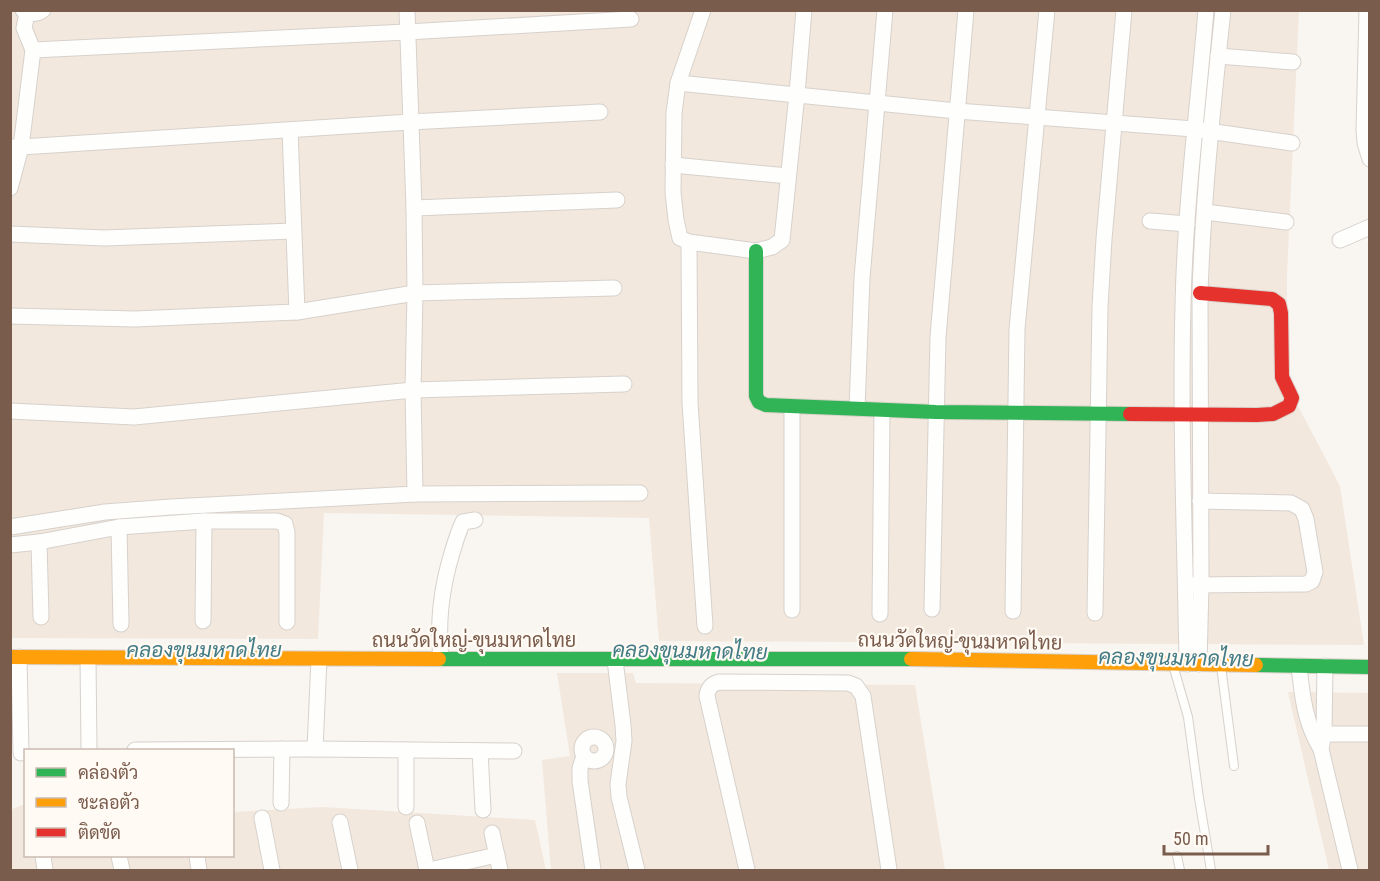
<svg xmlns="http://www.w3.org/2000/svg" width="1380" height="881" viewBox="0 0 1380 881" font-family="'Roboto Condensed',Sarabun,sans-serif">
<style>
.residential{fill:#f2e8de}
.lines{fill:none;stroke-linecap:round;stroke-linejoin:round}
.lane-casing{stroke:#d7d1cb;stroke-width:10}
.street-casing{stroke:#d7d1cb;stroke-width:17}
.fast-casing{stroke:#d9d2cb;stroke-width:16}
.slow-casing{stroke:#d9d2cb;stroke-width:16}
.jam-casing{stroke:#d9d2cb;stroke-width:16}
.lane{stroke:#fefefd;stroke-width:8}
.street{stroke:#fefefd;stroke-width:15}
.fast{stroke:#30b455;stroke-width:14}
.slow{stroke:#ff9f0a;stroke-width:14}
.jam{stroke:#e5322d;stroke-width:14}
.labels{text-anchor:middle;stroke-width:4.5;stroke-linejoin:round;paint-order:stroke}
.street-label{font-size:20px;fill:#7a5c4d;stroke:#fffaf3}
.water-label{font-size:21px;font-style:italic;fill:#437c86;stroke:#fffaf3}
</style>
<rect width="100%" height="100%" fill="#f9f5f0"/>
<g class="residential">
<path d="M 11,11 L 1299,11 L 1287,275 L 1286,383 L 1340,486 L 1364,645 L 659,641 L 649,518 L 324,513 L 318,639 L 11,638 Z"/>
<path d="M 557,673 L 633,673 L 636,683 L 915,685 L 945,870 L 551,870 L 542,760 L 570,756 Z"/>
<path d="M 1288,692 L 1369,693 L 1369,870 L 1329,870 Z"/>
<path d="M 25,804 L 26,856 L 232,856 L 233,812 L 323,807 L 535,820 L 546,870 L 11,870 L 10,810 Z"/>
</g>
<g class="lines">
<defs>
<g id="lane">
<path d="M 1173,665 L 1188,717 L 1199,798 L 1211,870"/>
<path d="M 1221,666 L 1234,766"/>
<path d="M 1177,856 L 1180,870"/>
</g>
<g id="street">
<path d="M 23,10 C 29,14 37,15 43,10"/>
<path d="M 407,10 L 414,208 L 415,293 L 413,390 L 415,494"/>
<path d="M 703,10 L 678,83 L 674,113 L 673,192 L 676,220 L 680,238 L 689,242 L 756,251 L 772,247 L 782,240 L 797,94 L 804,10"/>
<path d="M 1367,10 L 1364,130 L 1365,143 L 1370,159"/>
<path d="M 33,50 L 407,32 L 631,19"/>
<path d="M 1218,56 L 1293,62"/>
<path d="M 678,83 L 957,111 L 1194,129 L 1292,143"/>
<path d="M 290,130 L 297,312"/>
<path d="M 10,147 L 21,147 L 410,122 L 600,112"/>
<path d="M 673,165 L 788,176"/>
<path d="M 10,188 L 21,147 L 33,50 L 24,28 L 27,13"/>
<path d="M 414,208 L 617,200"/>
<path d="M 1205,212 L 1286,222"/>
<path d="M 1150,221 L 1187,224"/>
<path d="M 10,234 L 104,238 L 293,231"/>
<path d="M 1340,240 L 1370,227"/>
<path d="M 689,242 L 690,403 L 705,626"/>
<path d="M 10,316 L 135,319 L 297,312 L 415,293 L 614,288"/>
<path d="M 792,407 L 792,610"/>
<path d="M 857,408 L 862,278 L 885,10"/>
<path d="M 10,411 L 134,417 L 413,390 L 624,384"/>
<path d="M 10,527 L 105,512 L 171,507 L 415,494 L 640,493"/>
<path d="M 119,527 L 121,624"/>
<path d="M 39,542 L 41,617"/>
<path d="M 10,545 L 39,542 L 119,527 L 204,521 L 277,521 L 285,524 L 287,533 L 287,622"/>
<path d="M 1193,585 L 1306,584 L 1312,581 L 1315,572 L 1306,519 L 1302,509 L 1291,503 L 1200,501"/>
<path d="M 932,609 L 938,337 L 966,10"/>
<path d="M 1013,611 L 1017,329 L 1047,10"/>
<path d="M 1095,613 L 1100,307 L 1104,239 L 1124,10"/>
<path d="M 880,614 L 882,410"/>
<path d="M 203,621 L 204,521"/>
<path d="M 19,657 L 21,753"/>
<path d="M 88,658 L 89,750"/>
<path d="M 441,659 C 437,622 441,589 452,553 C 455,543 458,532 463,522 L 475,520"/>
<path d="M 615,660 L 623,725 L 624,741 L 618,784 L 619,797 L 637,870"/>
<path d="M 1187,664 C 1185,544 1180,424 1183,305 C 1185,206 1198,108 1206,10"/>
<path d="M 1199,664 L 1201,585 L 1200,293 C 1203,199 1213,105 1223,10"/>
<path d="M 1299,666 C 1302,696 1305,723 1321,749 L 1350,870"/>
<path d="M 1315,734 L 1370,734"/>
<circle cx="594" cy="749" r="12"/>
<path d="M 315,749 L 319,659"/>
<path d="M 1321,749 L 1324,733 L 1325,666"/>
<path d="M 135,750 L 315,749 L 514,751"/>
<path d="M 480,751 L 483,810"/>
<path d="M 584,756 L 580,768 L 580,781 L 593,870"/>
<path d="M 281,803 L 282,749"/>
<path d="M 406,807 L 406,750"/>
<path d="M 262,818 L 272,870"/>
<path d="M 340,822 L 350,870"/>
<path d="M 417,823 L 427,870"/>
<path d="M 492,833 L 500,870"/>
<path d="M 43,856 L 45,870"/>
<path d="M 119,856 L 122,870"/>
<path d="M 197,856 L 199,870"/>
<path d="M 429,870 L 497,855"/>
<path d="M 747,870 L 707,696 C 708,688 711,684 719,682 L 848,683 L 856,686 L 863,696 L 889,870"/>
</g>
<g id="fast">
<path d="M 756,251 L 756,396 L 759,402 L 766,405 L 936,412 L 1130,414"/>
<path d="M 439,659 L 911,659"/>
<path d="M 1256,665 L 1370,667"/>
</g>
<g id="slow">
<path d="M 10,657 L 439,659"/>
<path d="M 911,659 L 1256,665"/>
</g>
<path id="jam" d="M 1130,414 L 1257,415 L 1273,414 L 1289,406 L 1292,398 L 1282,377 L 1281,313 L 1279,304 L 1272,299 L 1200,293"/>
</defs>
<use href="#lane" class="lane-casing"/>
<use href="#street" class="street-casing"/>
<use href="#fast" class="fast-casing"/>
<use href="#slow" class="slow-casing"/>
<use href="#jam" class="jam-casing"/>
<use href="#lane" class="lane"/>
<use href="#street" class="street"/>
<use href="#fast" class="fast"/>
<use href="#slow" class="slow"/>
<use href="#jam" class="jam"/>
</g>
<g class="labels">
<g class="street-label">
<text x="474" y="647">ถนนวัดใหญ่-ขุนมหาดไทย</text>
<text transform="translate(960 641) rotate(1)" y="7">ถนนวัดใหญ่-ขุนมหาดไทย</text>
</g>
<g class="water-label">
<text x="204" y="657">คลองขุนมหาดไทย</text>
<text transform="translate(690 651) rotate(1)" y="7">คลองขุนมหาดไทย</text>
<text transform="translate(1176 658) rotate(1)" y="7">คลองขุนมหาดไทย</text>
</g>
</g>
<rect width="1380" height="881" fill="none" stroke="#7a5c4d" stroke-width="24"/>
<rect x="24" y="749" width="210" height="108" fill="#fffaf3" stroke="#cabbb1" stroke-width="1.5"/>
<rect x="36" y="768" width="30" height="9" fill="#30b455" stroke="#cabbb1" stroke-width="1.5"/>
<text x="78" y="779" font-size="18" fill="#7a5c4d">คล่องตัว</text>
<rect x="36" y="798" width="30" height="9" fill="#ff9f0a" stroke="#cabbb1" stroke-width="1.5"/>
<text x="78" y="809" font-size="18" fill="#7a5c4d">ชะลอตัว</text>
<rect x="36" y="828" width="30" height="9" fill="#e5322d" stroke="#cabbb1" stroke-width="1.5"/>
<text x="78" y="839" font-size="18" fill="#7a5c4d">ติดขัด</text>
<path d="M1164 845v9h104v-9" fill="none" stroke="#7a5c4d" stroke-width="3"/>
<text x="1173" y="845" font-size="18" fill="#7a5c4d" stroke="#fffaf3" stroke-width="4.5" paint-order="stroke">50 m</text>
</svg>
